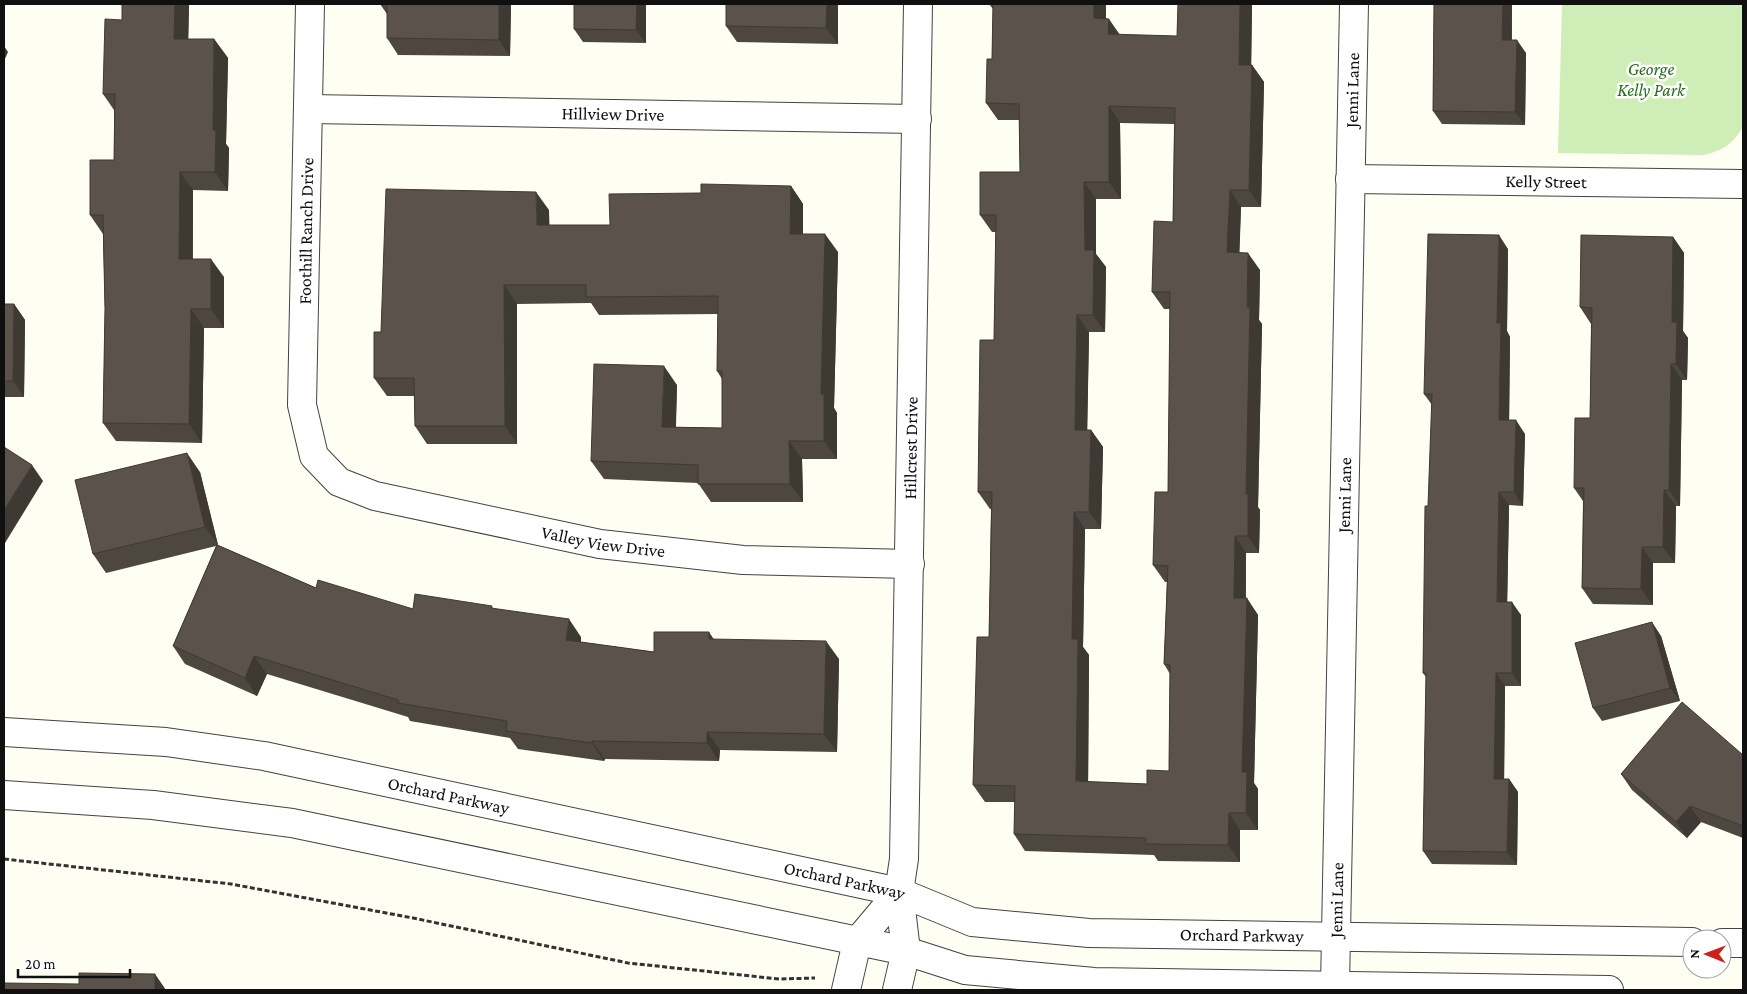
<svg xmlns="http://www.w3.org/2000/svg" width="1747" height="994" viewBox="0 0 1747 994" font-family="'Crimson Pro',serif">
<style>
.green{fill:#cfeeb7}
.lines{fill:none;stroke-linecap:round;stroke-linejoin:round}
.minor-casing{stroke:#434343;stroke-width:30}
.path{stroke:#323232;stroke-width:3;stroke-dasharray:5 2.5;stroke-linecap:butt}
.minor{stroke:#fff;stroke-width:28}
.wall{fill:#4d4740;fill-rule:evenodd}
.shaded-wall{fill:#3f3934}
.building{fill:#5a524b;stroke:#3f3934;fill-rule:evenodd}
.labels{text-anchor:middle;stroke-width:5;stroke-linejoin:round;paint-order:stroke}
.park-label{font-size:18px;font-style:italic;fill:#236f18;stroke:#fff}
.street-label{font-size:18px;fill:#101010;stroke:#fff}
</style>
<rect width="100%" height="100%" fill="#fffef2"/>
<path class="green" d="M 1562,4 L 1743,4 L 1743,126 C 1734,144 1720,152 1702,155 L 1558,153 Z"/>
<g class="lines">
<defs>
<g id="minor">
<path id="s1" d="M 310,4 L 302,405 L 314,456 L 339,482 L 375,496 L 600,544 L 743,560 L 910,564"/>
<path id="s2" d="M 309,109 L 917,119"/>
<path id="s3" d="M 1350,179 L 1743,184"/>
<path id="s4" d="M 4,732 L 166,742 L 264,756 L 899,892 L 972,922 L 1089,933 L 1692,942"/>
<path d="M 4,795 L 153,805 L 292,823 L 906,951 L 965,970 L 1094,982 L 1609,990"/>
<path d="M 1722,943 L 1743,943"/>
<path id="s5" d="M 1335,986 L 1354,4"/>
<path d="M 846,990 L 857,942 L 899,892"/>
<path id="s6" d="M 897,990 L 906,951 L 899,892 L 904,859 L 918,4"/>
</g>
</defs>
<use href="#minor" class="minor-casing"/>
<path class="path" d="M 4,859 L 231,884 L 413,918 L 628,963 L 779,979 L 815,978"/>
<use href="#minor" class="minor"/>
</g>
<g class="wall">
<path d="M 122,4 L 189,4 L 188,39 L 214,39 L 228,58 L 226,144 L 229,148 L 228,191 L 193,190 L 193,259 L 224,277 L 224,328 L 204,328 L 202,443 L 116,441 L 103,423 L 105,309 L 103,234 L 90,215 L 114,160 L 114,110 L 103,94 L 122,20 Z"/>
<path d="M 380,4 L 511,4 L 510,56 L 398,55 L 387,38 L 387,14 Z"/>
<path d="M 574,4 L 646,4 L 646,43 L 583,42 L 574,29 Z"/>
<path d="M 726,4 L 838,4 L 838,44 L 737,42 L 726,26 Z"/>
<path d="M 989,4 L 1106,4 L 1106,18 L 1120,35 L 1177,36 L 1178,4 L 1252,4 L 1251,65 L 1252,65 L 1264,82 L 1261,207 L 1241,207 L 1239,252 L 1260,270 L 1259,320 L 1262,324 L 1258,507 L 1260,510 L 1259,553 L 1246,553 L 1246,598 L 1258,615 L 1254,783 L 1258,789 L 1258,830 L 1240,830 L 1240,862 L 1158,861 L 1154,855 L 1025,851 L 1014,834 L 1015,802 L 985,802 L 973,785 L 989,637 L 991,509 L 990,509 L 978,492 L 994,340 L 996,232 L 992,232 L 980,215 L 1020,172 L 1019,120 L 998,120 L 986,103 L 992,59 L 993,9 ZM 1120,123 L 1174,124 L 1173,222 L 1152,292 L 1164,309 L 1170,309 L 1168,492 L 1153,565 L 1165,582 L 1167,582 L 1164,664 L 1170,674 L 1169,771 L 1147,784 L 1088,782 L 1089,655 L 1083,647 L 1085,529 L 1101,529 L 1103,447 L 1091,430 L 1087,430 L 1089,332 L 1105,332 L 1106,267 L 1096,254 L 1096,199 L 1121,199 Z"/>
<path d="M 1434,4 L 1512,4 L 1512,40 L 1526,53 L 1525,125 L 1442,124 L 1433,111 Z"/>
<path d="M 791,186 L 803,204 L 803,234 L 838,252 L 834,408 L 837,413 L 837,459 L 802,459 L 803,502 L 711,502 L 698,483 L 604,479 L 591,461 L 677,385 L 676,427 L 722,428 L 722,379 L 717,371 L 718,314 L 599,315 L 591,303 L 517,304 L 517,444 L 427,444 L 415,426 L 414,396 L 387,396 L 374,378 L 381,332 L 549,210 L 549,225 L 610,225 L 701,193 Z"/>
<path d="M 1673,237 L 1684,253 L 1683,331 L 1688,338 L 1687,380 L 1682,380 L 1680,506 L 1676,506 L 1675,563 L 1653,563 L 1653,605 L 1593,604 L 1582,588 L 1583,501 L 1574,488 L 1590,418 L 1591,324 L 1580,307 Z"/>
<path d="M 1508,249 L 1507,331 L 1510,337 L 1509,420 L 1525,434 L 1523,506 L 1509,505 L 1507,602 L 1521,615 L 1521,686 L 1505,686 L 1504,779 L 1509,779 L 1518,792 L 1517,865 L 1432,864 L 1423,851 L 1426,677 L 1423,673 L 1432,405 L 1424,394 Z"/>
<path d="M 4,304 L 14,304 L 25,320 L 24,397 L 4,397 Z"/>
<path d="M 200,472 L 218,545 L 316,588 L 413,609 L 492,606 L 493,609 L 581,637 L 581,642 L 654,652 L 713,639 L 839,659 L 837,752 L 720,750 L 719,761 L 605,759 L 604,761 L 518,749 L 510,738 L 410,721 L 408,717 L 267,674 L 257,696 L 185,664 L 173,646 L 216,546 L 106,573 L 93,554 Z"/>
<path d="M 1661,636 L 1680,701 L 1602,721 L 1593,708 Z"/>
<path d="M 1743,755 L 1743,838 L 1701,822 L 1687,838 L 1632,790 L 1621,774 Z"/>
</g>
<g class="shaded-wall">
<path d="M 175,4 L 189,4 L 188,57 L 174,39 Z"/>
<path d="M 499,4 L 511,4 L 510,56 L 499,40 Z"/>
<path d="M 637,4 L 646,4 L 646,43 L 636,30 Z"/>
<path d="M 827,4 L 838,4 L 838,44 L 826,28 Z"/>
<path d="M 1094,4 L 1106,4 L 1106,35 L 1094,18 Z"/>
<path d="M 1240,4 L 1252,4 L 1251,82 L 1239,65 Z"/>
<path d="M 1503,4 L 1512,4 L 1511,53 L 1502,40 Z"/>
<path d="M 1109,19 L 1120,35 L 1108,34 Z"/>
<path d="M 214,39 L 228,58 L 226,144 L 229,148 L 228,191 L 215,172 L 213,130 Z"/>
<path d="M 1517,40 L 1526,53 L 1525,125 L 1515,112 Z"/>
<path d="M 4,46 L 8,52 L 4,61 Z"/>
<path d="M 1252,65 L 1264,82 L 1261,207 L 1249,190 Z"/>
<path d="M 1109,106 L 1120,123 L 1121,199 L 1109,182 Z"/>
<path d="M 180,172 L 193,190 L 192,277 L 179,259 Z"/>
<path d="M 1084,182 L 1096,199 L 1096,254 L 1106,267 L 1105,332 L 1093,315 L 1085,250 Z"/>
<path d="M 791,186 L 803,204 L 803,252 L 790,234 Z"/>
<path d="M 1230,190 L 1241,207 L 1239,269 L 1227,252 Z"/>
<path d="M 536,192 L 549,210 L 550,243 L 537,225 Z"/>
<path d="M 825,234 L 838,252 L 834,408 L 837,413 L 837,459 L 824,441 L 821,394 Z"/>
<path d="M 1499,235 L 1508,249 L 1507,331 L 1510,337 L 1509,433 L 1499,420 L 1497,323 Z"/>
<path d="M 1673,237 L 1684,253 L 1683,331 L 1688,338 L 1687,380 L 1676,364 L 1672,322 Z"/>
<path d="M 1248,253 L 1260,270 L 1259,320 L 1262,324 L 1258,507 L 1260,510 L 1259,553 L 1248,536 L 1246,494 Z"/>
<path d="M 211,259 L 224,277 L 224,328 L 211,309 Z"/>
<path d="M 504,285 L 517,304 L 517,444 L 505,426 Z"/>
<path d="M 14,304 L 25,320 L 24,397 L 13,381 Z"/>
<path d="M 191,309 L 204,328 L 202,443 L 189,424 Z"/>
<path d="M 1077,315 L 1089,332 L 1087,446 L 1075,430 Z"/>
<path d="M 1671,364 L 1682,380 L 1680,506 L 1669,490 Z"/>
<path d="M 664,366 L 677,385 L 675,445 L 662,427 Z"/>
<path d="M 1516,420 L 1525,434 L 1523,506 L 1514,492 Z"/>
<path d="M 1091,430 L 1103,447 L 1101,529 L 1089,512 Z"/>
<path d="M 789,441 L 802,459 L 803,502 L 790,484 Z"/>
<path d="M 187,453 L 200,472 L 218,545 L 205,527 Z"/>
<path d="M 32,465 L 43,481 L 5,543 L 4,542 L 4,510 Z"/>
<path d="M 1664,490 L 1676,506 L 1675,563 L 1663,547 Z"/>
<path d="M 1499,492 L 1509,505 L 1507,615 L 1497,602 Z"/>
<path d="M 1074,512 L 1085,529 L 1083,647 L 1089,655 L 1088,798 L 1076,781 L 1072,639 Z"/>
<path d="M 1235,536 L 1246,553 L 1245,615 L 1234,598 Z"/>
<path d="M 1642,547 L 1653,563 L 1653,605 L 1641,589 Z"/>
<path d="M 1247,598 L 1258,615 L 1254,783 L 1258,789 L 1258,830 L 1246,813 L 1242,772 Z"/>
<path d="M 1512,602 L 1521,615 L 1521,686 L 1512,673 Z"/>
<path d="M 569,619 L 581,637 L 579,658 L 566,640 Z"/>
<path d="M 1652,622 L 1661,636 L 1680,701 L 1670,688 Z"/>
<path d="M 709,632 L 721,650 L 709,639 Z"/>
<path d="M 826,641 L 839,659 L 837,752 L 824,734 Z"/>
<path d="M 254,656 L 267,674 L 257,696 L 245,678 Z"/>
<path d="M 1496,673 L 1505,686 L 1504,792 L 1494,779 Z"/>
<path d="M 707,732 L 720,750 L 719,761 L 707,743 Z"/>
<path d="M 592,741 L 605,759 L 604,761 L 592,743 Z"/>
<path d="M 1509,779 L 1518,792 L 1517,865 L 1507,852 Z"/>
<path d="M 1690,806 L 1701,822 L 1687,838 L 1676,822 Z"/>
<path d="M 1229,813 L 1240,830 L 1240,862 L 1228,845 Z"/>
<path d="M 155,974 L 166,990 L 155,990 Z"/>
</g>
<g class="building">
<path d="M 122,4 L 175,4 L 174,39 L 214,39 L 213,130 L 216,130 L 215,172 L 180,172 L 179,259 L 211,259 L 211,309 L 191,309 L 189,424 L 103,423 L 105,309 L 103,215 L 90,215 L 90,160 L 114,160 L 115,94 L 103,94 L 105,19 L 122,20 Z"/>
<path d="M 387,4 L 499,4 L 499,40 L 387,38 Z"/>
<path d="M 574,4 L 637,4 L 636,30 L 574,29 Z"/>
<path d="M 726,4 L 827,4 L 826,28 L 726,26 Z"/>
<path d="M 993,4 L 1094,4 L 1094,18 L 1109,19 L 1108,34 L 1177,36 L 1178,4 L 1240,4 L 1239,65 L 1252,65 L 1249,190 L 1230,190 L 1227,252 L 1248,253 L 1247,307 L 1250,307 L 1246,494 L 1248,494 L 1248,536 L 1235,536 L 1234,598 L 1247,598 L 1242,772 L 1247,772 L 1246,813 L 1229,813 L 1228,845 L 1146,844 L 1146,838 L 1014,834 L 1015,786 L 973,785 L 977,637 L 989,637 L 992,492 L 978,492 L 980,340 L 994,340 L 996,215 L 980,215 L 980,172 L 1020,172 L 1019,104 L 986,103 L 987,59 L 992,59 ZM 1109,106 L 1175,108 L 1173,222 L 1154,221 L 1152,292 L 1170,292 L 1168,492 L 1155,492 L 1153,565 L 1168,566 L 1164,664 L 1170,665 L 1169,771 L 1147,770 L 1147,784 L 1076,781 L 1078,639 L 1072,639 L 1074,512 L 1089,512 L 1091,430 L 1075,430 L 1077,315 L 1093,315 L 1094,250 L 1085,250 L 1084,182 L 1109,182 Z"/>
<path d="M 1434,4 L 1503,4 L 1502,40 L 1517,40 L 1515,112 L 1433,111 Z"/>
<path d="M 701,184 L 791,186 L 790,234 L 825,234 L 821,394 L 824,394 L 824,441 L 789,441 L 790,484 L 698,484 L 698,465 L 591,461 L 594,364 L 664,366 L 662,427 L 722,428 L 722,371 L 717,371 L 718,296 L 586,297 L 586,285 L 504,285 L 505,426 L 415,426 L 414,378 L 374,378 L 374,332 L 381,332 L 386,189 L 536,192 L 537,225 L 610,225 L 609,194 L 701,193 Z"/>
<path d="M 1428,234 L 1499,235 L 1497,323 L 1501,323 L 1499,420 L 1516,420 L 1514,492 L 1499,492 L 1497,602 L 1512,602 L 1512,673 L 1496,673 L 1494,779 L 1509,779 L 1507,852 L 1423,851 L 1426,673 L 1423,673 L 1425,506 L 1428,506 L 1432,394 L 1424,394 Z"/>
<path d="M 1581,235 L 1673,237 L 1672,322 L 1677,322 L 1676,364 L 1671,364 L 1669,490 L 1664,490 L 1663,547 L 1642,547 L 1641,589 L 1582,588 L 1584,488 L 1574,488 L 1575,418 L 1590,418 L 1592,308 L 1580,307 Z"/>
<path d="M 4,304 L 14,304 L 13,381 L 4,381 Z"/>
<path d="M 4,447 L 32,465 L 4,510 Z"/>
<path d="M 187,453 L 205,527 L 93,554 L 75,480 Z"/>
<path d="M 217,545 L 316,588 L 318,580 L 413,609 L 415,594 L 492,606 L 491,608 L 569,619 L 566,640 L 654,652 L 654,632 L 709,632 L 709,639 L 826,641 L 824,734 L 707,732 L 707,743 L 592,741 L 592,743 L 506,731 L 507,721 L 398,703 L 398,700 L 254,656 L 245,678 L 173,646 Z"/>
<path d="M 1652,622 L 1670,688 L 1593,708 L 1575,643 Z"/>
<path d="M 1682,702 L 1743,755 L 1743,826 L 1690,806 L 1676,822 L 1621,774 Z"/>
<path d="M 79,973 L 155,974 L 155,990 L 4,990 L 4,983 L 79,984 Z"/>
</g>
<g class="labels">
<g class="park-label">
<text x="1651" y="75">George<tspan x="1651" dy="21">Kelly Park</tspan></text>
</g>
<g class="street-label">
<text dy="6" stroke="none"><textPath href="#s5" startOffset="896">Jenni Lane</textPath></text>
<text dy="6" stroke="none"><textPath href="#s2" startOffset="304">Hillview Drive</textPath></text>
<text dy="6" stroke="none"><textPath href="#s3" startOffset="196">Kelly Street</textPath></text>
<text transform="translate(306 231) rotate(-89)" y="6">Foothill Ranch Drive</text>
<text dy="6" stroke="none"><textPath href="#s6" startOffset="544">Hillcrest Drive</textPath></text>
<text dy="6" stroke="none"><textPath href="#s5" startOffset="491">Jenni Lane</textPath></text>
<text dy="6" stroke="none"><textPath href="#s1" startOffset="761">Valley View Drive</textPath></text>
<text dy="6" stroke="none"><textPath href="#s4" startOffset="450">Orchard Parkway</textPath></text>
<text dy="6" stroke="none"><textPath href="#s4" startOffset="855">Orchard Parkway</textPath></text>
<text dy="6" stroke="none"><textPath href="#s5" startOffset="86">Jenni Lane</textPath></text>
<text dy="6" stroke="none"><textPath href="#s4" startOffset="1260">Orchard Parkway</textPath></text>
</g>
</g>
<rect width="1747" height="994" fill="none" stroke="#101010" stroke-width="10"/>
<g transform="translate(1707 954) rotate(271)"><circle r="24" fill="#ffffff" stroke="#9f9f9f"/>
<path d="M0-4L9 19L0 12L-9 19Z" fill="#cf1f18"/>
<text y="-8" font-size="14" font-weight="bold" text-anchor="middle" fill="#101010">N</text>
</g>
<path d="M18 969v8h112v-8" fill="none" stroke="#101010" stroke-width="2.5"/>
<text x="25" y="969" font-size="15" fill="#101010" stroke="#ffffff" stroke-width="4" paint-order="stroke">20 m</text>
</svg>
